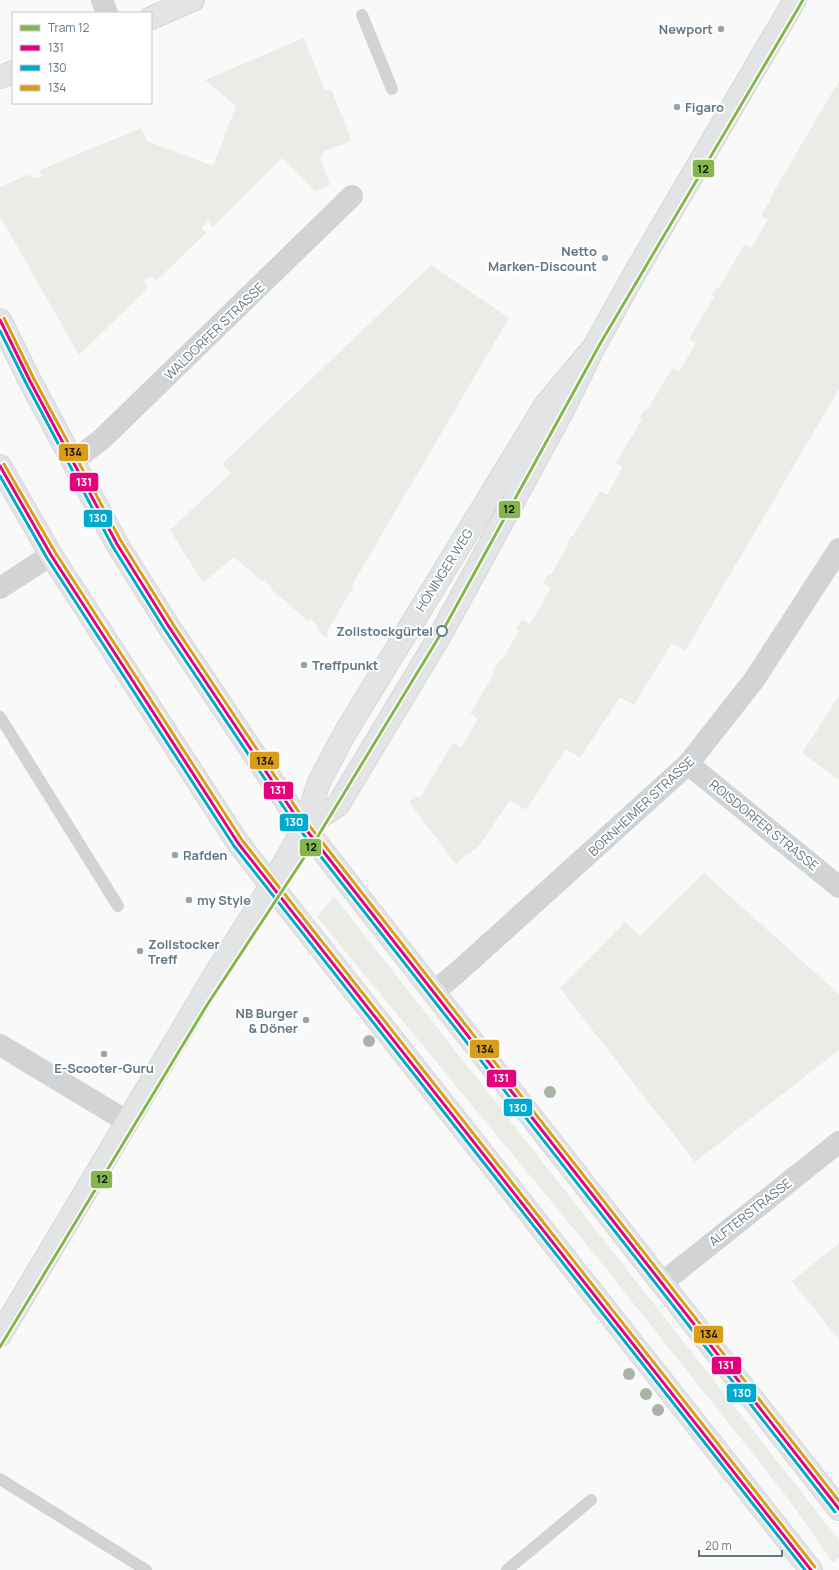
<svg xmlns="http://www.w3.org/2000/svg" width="839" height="1570" viewBox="0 0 839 1570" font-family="Manrope,sans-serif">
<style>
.green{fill:#e9ece7}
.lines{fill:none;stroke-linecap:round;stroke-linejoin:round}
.secondary-casing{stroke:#d5d6d7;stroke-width:24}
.lane{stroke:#d1d3d4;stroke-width:12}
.street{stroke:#d1d3d4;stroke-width:22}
.secondary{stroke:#e3e4e5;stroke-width:22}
.bus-1-casing{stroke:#fff;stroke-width:6}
.bus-2-casing{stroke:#fff;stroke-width:6}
.bus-3-casing{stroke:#fff;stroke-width:6}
.bus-1{stroke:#e5007d;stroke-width:3}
.bus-2{stroke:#00a9ce;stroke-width:3}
.bus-3{stroke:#da9d1a;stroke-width:3}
.tram-1-casing{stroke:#fff;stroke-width:6}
.tram-1{stroke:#84b64d;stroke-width:3}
.tree{fill:#a9b3a6}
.poi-dot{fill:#98a4ad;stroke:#fff;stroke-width:1.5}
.stop-dot{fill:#fff;stroke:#647784;stroke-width:2}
.labels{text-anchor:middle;stroke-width:4;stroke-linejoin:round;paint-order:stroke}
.poi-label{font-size:13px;font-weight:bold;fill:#647784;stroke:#fff;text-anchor:start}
.street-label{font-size:13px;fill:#647784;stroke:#fff}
.stop-label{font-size:13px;font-weight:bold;fill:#647784;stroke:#fff;text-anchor:end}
.line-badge{stroke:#fff;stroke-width:1.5}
.badge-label{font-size:11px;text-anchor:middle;font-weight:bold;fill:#fff}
.pale-badge-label{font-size:11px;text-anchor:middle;font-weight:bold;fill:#111}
</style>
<rect width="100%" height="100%" fill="#f9f9f9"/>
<g class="green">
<path d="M 304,38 L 325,91 L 331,89 L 348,131 L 351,141 L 325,151 L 320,158 L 330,185 L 315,191 L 282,158 L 213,227 L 208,221 L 201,228 L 206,233 L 156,281 L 151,276 L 144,282 L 149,287 L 79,355 L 0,216 L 0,187 L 30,174 L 34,179 L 41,176 L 40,170 L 141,128 L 147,141 L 213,166 L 236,106 L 205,80 Z"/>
<path d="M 839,81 L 839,389 L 685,651 L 672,643 L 634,705 L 620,697 L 580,758 L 566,749 L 526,810 L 510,800 L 479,846 L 456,864 L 409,802 L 415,796 L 420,798 L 453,743 L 461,747 L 478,719 L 470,713 L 495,672 L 493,671 L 500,659 L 502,660 L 519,631 L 516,629 L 522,619 L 530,624 L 551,588 L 543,583 L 549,573 L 551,574 L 568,545 L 567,543 L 571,536 L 573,536 L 600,491 L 607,495 L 623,467 L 616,463 L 642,419 L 640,417 L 645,409 L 647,410 L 672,368 L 679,372 L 696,343 L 689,339 L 714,297 L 712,295 L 716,288 L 718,289 L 744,245 L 751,248 L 768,220 L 761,216 L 772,197 L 771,196 Z"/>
<path d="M 431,265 L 509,318 L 352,585 L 354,586 L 327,631 L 328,633 L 326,638 L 316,628 L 318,626 L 310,619 L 308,621 L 271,589 L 272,587 L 264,580 L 262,581 L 234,557 L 203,583 L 170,530 L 231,473 L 222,464 Z"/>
<path d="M 839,696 L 839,780 L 802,753 Z"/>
<path d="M 704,873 L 839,994 L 839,1014 L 838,1016 L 839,1017 L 839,1050 L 695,1162 L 560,988 L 625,922 L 640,936 Z"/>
<path d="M 334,896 L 839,1540 L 839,1557 L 833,1563 L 787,1497 L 592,1251 L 317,917 Z"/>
<path d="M 839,1243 L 839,1340 L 792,1281 Z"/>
</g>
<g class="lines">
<defs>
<g id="secondary">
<path d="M 151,18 L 193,0"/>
<path d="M 0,77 L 13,72"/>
<path d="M 0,320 L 30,381 L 117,544 L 169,627 L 297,818 L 839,1509"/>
<path d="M 0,466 L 51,555 L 238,843 L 811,1570"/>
<path d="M 304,828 L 338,805 L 442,632 L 562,412 L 594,347 L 636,271 L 795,0"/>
<path d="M 0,1335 L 219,968 L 271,886 L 304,828 L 319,782 L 345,733 L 546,404 L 594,347"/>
</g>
</defs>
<use href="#secondary" class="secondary-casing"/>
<g class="lane">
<path d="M 362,15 L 392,89"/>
<path d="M 0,717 L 118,906"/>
<path d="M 0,1479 L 146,1570"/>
<path d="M 507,1570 L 591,1500"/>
</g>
<g class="street">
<path d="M 102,0 L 107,13"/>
<path d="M 73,461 L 102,439 L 352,196"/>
<path d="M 0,588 L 51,555"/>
<path d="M 688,764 L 839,887"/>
<path d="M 434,992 L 460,970 L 688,764 L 754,680 L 839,549"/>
<path d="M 0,1045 L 128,1122"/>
<path d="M 662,1283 L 839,1142"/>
</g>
<use href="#secondary" class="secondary"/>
<defs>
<g id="bus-1">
<path d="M 0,320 L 30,381 L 117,544 L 169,627 L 297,818 L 839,1509"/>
<path d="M 0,466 L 51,555 L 238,843 L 811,1570"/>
</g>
<g id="bus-2">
<path d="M 0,331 L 26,383 L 113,547 L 165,630 L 293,821 L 835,1512"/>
<path d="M 0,476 L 47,558 L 234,846 L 805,1570"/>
</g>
<g id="bus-3">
<path d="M 4,318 L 34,379 L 121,541 L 173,624 L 301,815 L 839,1501"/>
<path d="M 4,464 L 55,552 L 242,840 L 815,1567"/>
</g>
</defs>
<use href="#bus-1" class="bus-1-casing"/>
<use href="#bus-2" class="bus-2-casing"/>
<use href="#bus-3" class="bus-3-casing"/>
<use href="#bus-1" class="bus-1"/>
<use href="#bus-2" class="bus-2"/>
<use href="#bus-3" class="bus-3"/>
<defs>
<path id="tram-1" d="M 0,1347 L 207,1005 L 315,841 L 442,632 L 600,344 L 803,0"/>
</defs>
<use href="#tram-1" class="tram-1-casing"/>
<use href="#tram-1" class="tram-1"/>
</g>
<g class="tree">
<circle cx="369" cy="1041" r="6"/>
<circle cx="550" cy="1092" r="6"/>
<circle cx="629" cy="1374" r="6"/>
<circle cx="646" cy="1394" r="6"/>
<circle cx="658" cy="1410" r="6"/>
</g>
<g class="poi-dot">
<circle cx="721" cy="29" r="4"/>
<circle cx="677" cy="107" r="4"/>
<circle cx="605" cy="258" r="4"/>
<circle cx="304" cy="665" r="4"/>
<circle cx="175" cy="855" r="4"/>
<circle cx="189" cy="900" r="4"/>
<circle cx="140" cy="951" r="4"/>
<circle cx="306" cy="1020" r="4"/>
<circle cx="104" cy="1054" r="4"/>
</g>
<circle class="stop-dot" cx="442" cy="631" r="5"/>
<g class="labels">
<g class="poi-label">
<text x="713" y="34" text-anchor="end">Newport</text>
<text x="685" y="112">Figaro</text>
<text x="597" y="256" text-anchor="end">Netto<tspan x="597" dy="15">Marken-Discount</tspan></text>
<text x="312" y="670">Treffpunkt</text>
<text x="183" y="860">Rafden</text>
<text x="197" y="905">my Style</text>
<text x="148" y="949">Zollstocker<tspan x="148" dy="15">Treff</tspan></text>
<text x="298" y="1018" text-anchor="end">NB Burger<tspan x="298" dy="15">&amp; Döner</tspan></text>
<text x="104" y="1073" text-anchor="middle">E-Scooter-Guru</text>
</g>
<g class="street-label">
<text transform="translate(214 331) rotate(-44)" y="5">WALDORFER STRASSE</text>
<text transform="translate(444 570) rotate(-58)" y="5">HÖNINGER WEG</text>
<text transform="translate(641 806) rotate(-43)" y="5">BORNHEIMER STRASSE</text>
<text transform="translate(764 825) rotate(39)" y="5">ROISDORFER STRASSE</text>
<text transform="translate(750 1212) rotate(-38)" y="5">ALFTERSTRASSE</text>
</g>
<g class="stop-label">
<text x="433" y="636">Zollstockgürtel</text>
</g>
</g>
<g class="line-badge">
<rect x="692" y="159" width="23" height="19" rx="4" fill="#84b64d"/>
<rect x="58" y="443" width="31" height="19" rx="4" fill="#da9d1a"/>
<rect x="69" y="472" width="30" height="20" rx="4" fill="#e5007d"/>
<rect x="498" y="500" width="23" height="19" rx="4" fill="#84b64d"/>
<rect x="83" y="509" width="30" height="19" rx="4" fill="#00a9ce"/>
<rect x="249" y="751" width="31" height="19" rx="4" fill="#da9d1a"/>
<rect x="263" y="781" width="31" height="19" rx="4" fill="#e5007d"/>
<rect x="279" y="813" width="30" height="19" rx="4" fill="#00a9ce"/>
<rect x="299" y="838" width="23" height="19" rx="4" fill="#84b64d"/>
<rect x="469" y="1039" width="31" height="20" rx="4" fill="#da9d1a"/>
<rect x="486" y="1069" width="31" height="19" rx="4" fill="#e5007d"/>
<rect x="503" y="1098" width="30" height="19" rx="4" fill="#00a9ce"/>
<rect x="90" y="1170" width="23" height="19" rx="4" fill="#84b64d"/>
<rect x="693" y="1325" width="31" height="19" rx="4" fill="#da9d1a"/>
<rect x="711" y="1356" width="31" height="19" rx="4" fill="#e5007d"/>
<rect x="726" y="1383" width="31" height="20" rx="4" fill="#00a9ce"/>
</g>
<g class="badge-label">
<text x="84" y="486">131</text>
<text x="98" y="522">130</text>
<text x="278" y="794">131</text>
<text x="294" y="826">130</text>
<text x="501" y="1082">131</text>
<text x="518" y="1112">130</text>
<text x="726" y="1369">131</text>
<text x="742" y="1397">130</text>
</g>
<g class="pale-badge-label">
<text x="703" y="173">12</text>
<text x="73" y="456">134</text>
<text x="509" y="513">12</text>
<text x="265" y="765">134</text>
<text x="311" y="851">12</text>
<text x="485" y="1053">134</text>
<text x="102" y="1183">12</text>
<text x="709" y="1338">134</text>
</g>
<rect x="12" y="12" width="140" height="92" fill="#ffffff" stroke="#c1c9ce"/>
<rect x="20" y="25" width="20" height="6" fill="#84b64d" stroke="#c1c9ce"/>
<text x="48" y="32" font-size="12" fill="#647784">Tram 12</text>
<rect x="20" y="45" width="20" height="6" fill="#e5007d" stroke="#c1c9ce"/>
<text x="48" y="52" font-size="12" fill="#647784">131</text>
<rect x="20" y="65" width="20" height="6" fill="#00a9ce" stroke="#c1c9ce"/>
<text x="48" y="72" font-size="12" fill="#647784">130</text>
<rect x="20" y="85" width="20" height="6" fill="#da9d1a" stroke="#c1c9ce"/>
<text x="48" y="92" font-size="12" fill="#647784">134</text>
<path d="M699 1550v6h83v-6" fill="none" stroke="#647784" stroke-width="2"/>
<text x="705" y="1550" font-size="12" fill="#647784" stroke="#ffffff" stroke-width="3" paint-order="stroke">20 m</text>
</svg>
